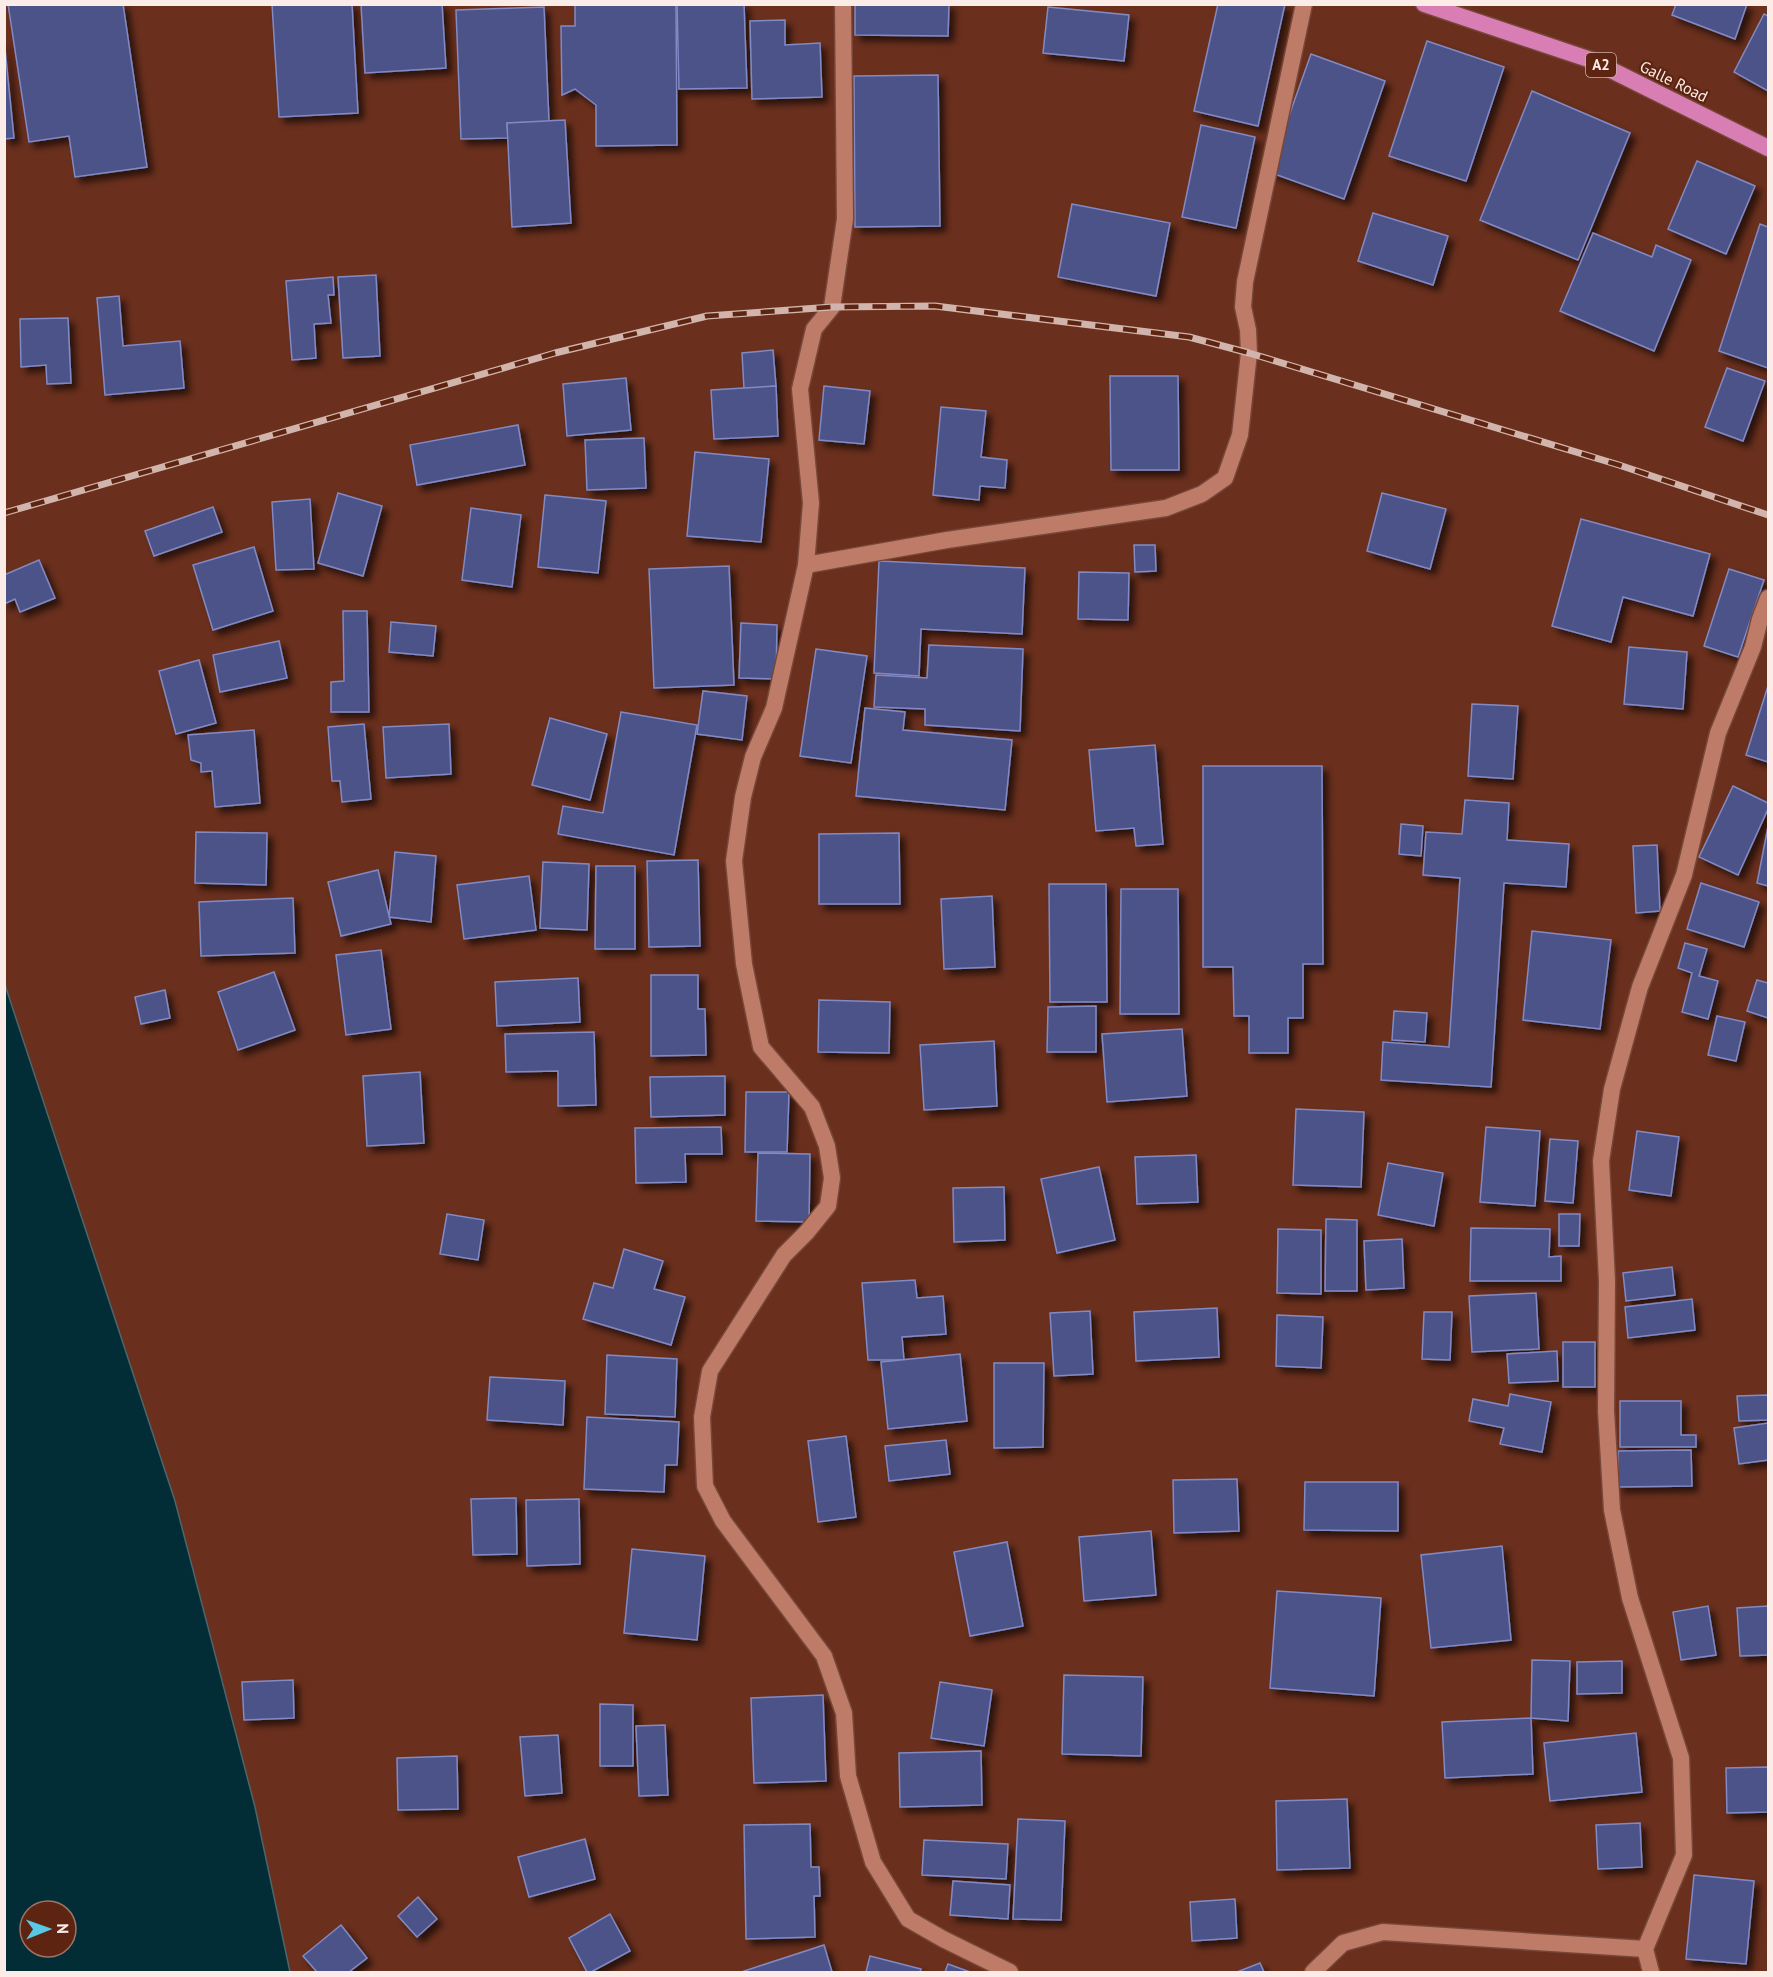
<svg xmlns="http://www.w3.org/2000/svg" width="1773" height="1977" viewBox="0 0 1773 1977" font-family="'PT Sans',sans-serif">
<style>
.water{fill:#022d37;stroke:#4d666c;stroke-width:1.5;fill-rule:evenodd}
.building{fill:#4b5289;stroke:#818ac5;stroke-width:1.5;filter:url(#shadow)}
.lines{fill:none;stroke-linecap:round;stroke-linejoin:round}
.minor-casing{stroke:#764739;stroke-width:19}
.trunk-casing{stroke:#764739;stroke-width:19}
.minor{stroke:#be7b67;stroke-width:16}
.trunk{stroke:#d87eb4;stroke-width:16}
.rail-casing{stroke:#d1b5ac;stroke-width:7}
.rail{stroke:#5e2412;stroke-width:4.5;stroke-dasharray:14;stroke-linecap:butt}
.labels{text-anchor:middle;stroke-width:4.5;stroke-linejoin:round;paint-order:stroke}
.shield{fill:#5e2412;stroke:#ccb0a7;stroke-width:1.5}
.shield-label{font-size:15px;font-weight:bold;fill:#fbece7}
.street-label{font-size:16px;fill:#fbece7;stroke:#5e2412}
</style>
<defs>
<filter id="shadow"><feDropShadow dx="5.5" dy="5.5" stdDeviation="3" flood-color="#0009"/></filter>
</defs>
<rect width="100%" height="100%" fill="#6a2f1d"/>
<path class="water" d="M 5,985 L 175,1501 L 255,1807 L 290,1972 L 5,1972 ZM 30,1911 L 66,1911 L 66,1947 L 30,1947 Z"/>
<g class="building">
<path d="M 8,4 L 123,4 L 147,167 L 75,177 L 69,136 L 29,142 Z"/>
<path d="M 272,4 L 352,4 L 358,113 L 279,117 Z"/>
<path d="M 361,4 L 442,4 L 446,68 L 365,73 Z"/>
<path d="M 575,4 L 676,4 L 677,145 L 596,146 L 596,105 L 575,89 L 562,95 L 561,26 L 575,26 Z"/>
<path d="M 677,4 L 744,4 L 747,88 L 679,89 Z"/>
<path d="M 855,4 L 949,4 L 948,36 L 855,35 Z"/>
<path d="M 1218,4 L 1285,4 L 1258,126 L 1194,111 Z"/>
<path d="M 1676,4 L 1747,4 L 1735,39 L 1672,15 Z"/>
<path d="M 544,7 L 549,122 L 507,123 L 508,138 L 461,139 L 456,10 Z"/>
<path d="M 1048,7 L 1129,15 L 1124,61 L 1043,53 Z"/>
<path d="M 1764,14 L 1768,16 L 1768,91 L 1734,72 Z"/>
<path d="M 785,20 L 785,45 L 820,43 L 822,97 L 752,99 L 750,21 Z"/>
<path d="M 4,39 L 14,138 L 4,139 Z"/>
<path d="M 1427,41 L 1504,67 L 1466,181 L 1389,156 Z"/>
<path d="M 1311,54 L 1385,81 L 1344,199 L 1269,172 Z"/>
<path d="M 938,75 L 940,226 L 855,227 L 854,76 Z"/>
<path d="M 1532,91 L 1630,133 L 1578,260 L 1480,220 Z"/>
<path d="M 565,120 L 571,223 L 512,227 L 507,123 Z"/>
<path d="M 1201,125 L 1255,137 L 1236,228 L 1182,217 Z"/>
<path d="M 1697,161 L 1755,186 L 1726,254 L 1668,229 Z"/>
<path d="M 1072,204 L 1170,223 L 1156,296 L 1058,277 Z"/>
<path d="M 1373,213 L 1448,236 L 1433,285 L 1358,261 Z"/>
<path d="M 1760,224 L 1768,227 L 1768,368 L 1719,351 Z"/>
<path d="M 1593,233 L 1652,257 L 1656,245 L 1691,260 L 1654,351 L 1560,311 Z"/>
<path d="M 376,275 L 380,356 L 343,358 L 338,277 Z"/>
<path d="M 333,277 L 334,295 L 328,295 L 331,323 L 314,324 L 316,358 L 292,360 L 286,281 Z"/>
<path d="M 119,296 L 123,346 L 180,341 L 184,388 L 105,395 L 97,298 Z"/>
<path d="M 68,318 L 71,383 L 47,384 L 46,365 L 21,367 L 20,319 Z"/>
<path d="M 773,350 L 776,386 L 744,389 L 742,353 Z"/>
<path d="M 1727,368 L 1765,381 L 1743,441 L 1705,427 Z"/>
<path d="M 1110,376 L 1178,376 L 1179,470 L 1111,470 Z"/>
<path d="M 626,378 L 631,430 L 567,436 L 563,384 Z"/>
<path d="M 776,386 L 778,436 L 714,439 L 711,390 Z"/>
<path d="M 824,386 L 870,391 L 864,444 L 819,440 Z"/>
<path d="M 941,407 L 986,411 L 981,457 L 1007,460 L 1005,488 L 980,486 L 979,500 L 933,495 Z"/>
<path d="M 518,425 L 525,465 L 417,485 L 410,445 Z"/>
<path d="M 644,438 L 646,488 L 587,490 L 585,440 Z"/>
<path d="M 695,452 L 769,459 L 761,542 L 687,536 Z"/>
<path d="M 338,493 L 382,506 L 363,576 L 318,563 Z"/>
<path d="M 1382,493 L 1446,509 L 1430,569 L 1367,551 Z"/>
<path d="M 545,495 L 606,501 L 598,573 L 538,567 Z"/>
<path d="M 310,499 L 314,569 L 276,570 L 272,502 Z"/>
<path d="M 213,507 L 222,532 L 154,556 L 145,531 Z"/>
<path d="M 471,508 L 521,515 L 512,587 L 462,580 Z"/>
<path d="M 1581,519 L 1710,554 L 1693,616 L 1623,597 L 1611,642 L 1552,626 Z"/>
<path d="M 1134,545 L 1155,545 L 1156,571 L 1135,572 Z"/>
<path d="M 254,547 L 273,611 L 213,630 L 193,565 Z"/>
<path d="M 39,560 L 55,598 L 20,612 L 15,599 L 4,604 L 4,575 Z"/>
<path d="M 879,561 L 1025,568 L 1022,634 L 921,629 L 919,676 L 874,673 Z"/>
<path d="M 729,566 L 734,685 L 654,688 L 649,569 Z"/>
<path d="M 1729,569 L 1764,580 L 1738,657 L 1704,646 Z"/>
<path d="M 1079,572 L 1129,573 L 1128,620 L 1078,619 Z"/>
<path d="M 343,611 L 367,611 L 369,712 L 331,712 L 331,682 L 344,681 Z"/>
<path d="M 391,622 L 436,626 L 433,656 L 389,652 Z"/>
<path d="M 741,623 L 777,625 L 776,679 L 739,678 Z"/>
<path d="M 279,641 L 287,678 L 220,692 L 213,655 Z"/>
<path d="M 929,645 L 1023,649 L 1020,731 L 925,725 L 925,709 L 874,707 L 876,675 L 927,678 Z"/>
<path d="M 1629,647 L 1687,652 L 1683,709 L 1624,704 Z"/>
<path d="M 816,649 L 867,656 L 851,763 L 800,756 Z"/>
<path d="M 199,660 L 216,723 L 176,734 L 159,671 Z"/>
<path d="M 1768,686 L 1768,762 L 1746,755 Z"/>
<path d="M 703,691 L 747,696 L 742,740 L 697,734 Z"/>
<path d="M 1472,704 L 1518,706 L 1513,779 L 1468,776 Z"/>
<path d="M 865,708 L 905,712 L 903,730 L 1012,740 L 1005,810 L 856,796 Z"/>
<path d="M 621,712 L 697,725 L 674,855 L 558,834 L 563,806 L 603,813 Z"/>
<path d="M 550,718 L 607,734 L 590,800 L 532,785 Z"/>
<path d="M 364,724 L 371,799 L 342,802 L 340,781 L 332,781 L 328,727 Z"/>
<path d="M 449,724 L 451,774 L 386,778 L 383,727 Z"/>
<path d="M 254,730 L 260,803 L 215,807 L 212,771 L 201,772 L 201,763 L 191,760 L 188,735 Z"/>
<path d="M 1155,745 L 1163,844 L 1136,846 L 1134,828 L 1096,831 L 1089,750 Z"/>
<path d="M 1203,766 L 1322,766 L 1323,964 L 1303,964 L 1303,1018 L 1288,1018 L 1288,1053 L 1249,1053 L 1249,1016 L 1234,1016 L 1233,967 L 1203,967 Z"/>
<path d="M 1733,786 L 1768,803 L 1768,809 L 1738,875 L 1699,857 Z"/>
<path d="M 1465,800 L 1509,803 L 1507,840 L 1569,844 L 1566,887 L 1504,883 L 1491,1087 L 1381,1080 L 1383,1042 L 1449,1047 L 1460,878 L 1423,875 L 1426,832 L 1462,834 Z"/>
<path d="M 1401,824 L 1423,826 L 1421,856 L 1399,854 Z"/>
<path d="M 1768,827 L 1768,886 L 1757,883 Z"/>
<path d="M 196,832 L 267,833 L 266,885 L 195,883 Z"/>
<path d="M 899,833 L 900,904 L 819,904 L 819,834 Z"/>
<path d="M 1657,845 L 1660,911 L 1636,913 L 1633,846 Z"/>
<path d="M 395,852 L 436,856 L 431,922 L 389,917 Z"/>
<path d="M 698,860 L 700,946 L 649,947 L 647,861 Z"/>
<path d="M 543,862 L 589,864 L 587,930 L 540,928 Z"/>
<path d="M 596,866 L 635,866 L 635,949 L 595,949 Z"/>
<path d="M 378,870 L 391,924 L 341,936 L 328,882 Z"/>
<path d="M 529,876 L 536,930 L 464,939 L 457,885 Z"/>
<path d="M 1701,883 L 1759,902 L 1744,947 L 1687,929 Z"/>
<path d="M 1049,884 L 1106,884 L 1107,1002 L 1050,1002 Z"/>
<path d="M 1121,889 L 1178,889 L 1179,1014 L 1120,1014 Z"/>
<path d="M 992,896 L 995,967 L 944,969 L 941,899 Z"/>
<path d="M 293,898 L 295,953 L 201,956 L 199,902 Z"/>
<path d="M 1532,931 L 1611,940 L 1600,1029 L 1523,1020 Z"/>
<path d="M 1685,943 L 1707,949 L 1699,976 L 1718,981 L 1708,1019 L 1682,1012 L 1692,973 L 1678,968 Z"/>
<path d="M 381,950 L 391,1029 L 346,1035 L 336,955 Z"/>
<path d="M 274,972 L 295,1030 L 238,1050 L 218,992 Z"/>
<path d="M 651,975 L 698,975 L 698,1009 L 705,1009 L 706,1055 L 651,1056 Z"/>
<path d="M 578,978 L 580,1022 L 497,1026 L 495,982 Z"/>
<path d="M 1757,980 L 1768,983 L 1768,1018 L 1747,1011 Z"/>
<path d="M 165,990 L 170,1018 L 141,1024 L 135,997 Z"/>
<path d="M 819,1000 L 890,1002 L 889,1053 L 818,1052 Z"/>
<path d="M 1096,1006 L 1096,1052 L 1047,1052 L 1048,1007 Z"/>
<path d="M 1394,1011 L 1427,1013 L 1425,1042 L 1392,1040 Z"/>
<path d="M 1717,1016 L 1745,1022 L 1736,1061 L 1708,1055 Z"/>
<path d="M 1182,1029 L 1187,1096 L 1107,1102 L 1102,1034 Z"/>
<path d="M 594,1032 L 596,1105 L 558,1106 L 558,1071 L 506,1072 L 505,1034 Z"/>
<path d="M 994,1041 L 997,1106 L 924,1110 L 920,1045 Z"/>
<path d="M 420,1072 L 424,1143 L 367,1146 L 363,1076 Z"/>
<path d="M 725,1076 L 725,1115 L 651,1117 L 650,1077 Z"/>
<path d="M 746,1092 L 789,1092 L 787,1152 L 745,1152 Z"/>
<path d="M 1296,1109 L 1364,1112 L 1361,1187 L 1293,1185 Z"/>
<path d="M 721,1127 L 722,1154 L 685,1154 L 686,1182 L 636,1183 L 635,1128 Z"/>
<path d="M 1486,1127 L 1540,1131 L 1535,1206 L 1480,1202 Z"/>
<path d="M 1637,1131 L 1679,1137 L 1671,1196 L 1629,1190 Z"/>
<path d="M 1550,1139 L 1578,1141 L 1573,1203 L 1545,1201 Z"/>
<path d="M 758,1153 L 810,1154 L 809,1222 L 756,1221 Z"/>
<path d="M 1196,1155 L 1198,1202 L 1137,1204 L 1135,1157 Z"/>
<path d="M 1388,1163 L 1443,1173 L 1434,1226 L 1378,1215 Z"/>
<path d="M 1099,1167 L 1115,1240 L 1057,1253 L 1041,1179 Z"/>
<path d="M 1004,1187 L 1005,1240 L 954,1242 L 953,1188 Z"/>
<path d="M 447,1214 L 484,1220 L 478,1260 L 440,1254 Z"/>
<path d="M 1559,1214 L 1580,1214 L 1579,1246 L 1559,1246 Z"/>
<path d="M 1326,1219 L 1357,1220 L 1357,1291 L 1325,1291 Z"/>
<path d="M 1471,1228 L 1550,1229 L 1549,1257 L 1561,1256 L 1561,1281 L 1470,1281 Z"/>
<path d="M 1278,1229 L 1321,1230 L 1321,1294 L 1277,1293 Z"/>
<path d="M 1402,1239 L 1404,1288 L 1366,1290 L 1364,1241 Z"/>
<path d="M 624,1249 L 663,1261 L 654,1289 L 685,1297 L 671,1345 L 583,1319 L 594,1283 L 613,1288 Z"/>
<path d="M 1672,1267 L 1675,1295 L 1626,1301 L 1623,1273 Z"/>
<path d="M 915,1280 L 917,1298 L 943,1296 L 946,1334 L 902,1337 L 904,1360 L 868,1360 L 862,1283 Z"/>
<path d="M 1536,1293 L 1539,1349 L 1472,1352 L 1469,1296 Z"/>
<path d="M 1692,1299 L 1695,1330 L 1628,1338 L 1625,1307 Z"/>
<path d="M 1217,1308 L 1219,1357 L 1136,1361 L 1134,1312 Z"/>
<path d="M 1090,1311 L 1093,1374 L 1054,1376 L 1050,1313 Z"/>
<path d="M 1424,1312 L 1452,1312 L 1450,1360 L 1422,1359 Z"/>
<path d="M 1277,1315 L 1323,1317 L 1321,1368 L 1276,1366 Z"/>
<rect x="1563" y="1342" width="32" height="45"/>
<path d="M 1557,1351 L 1558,1381 L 1509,1383 L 1507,1354 Z"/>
<path d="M 960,1354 L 967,1421 L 888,1429 L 881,1362 Z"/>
<path d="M 607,1355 L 677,1359 L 675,1417 L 605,1414 Z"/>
<path d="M 994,1363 L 1044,1363 L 1043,1447 L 994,1448 Z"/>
<path d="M 490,1377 L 565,1381 L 563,1425 L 487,1420 Z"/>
<path d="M 1510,1394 L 1551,1402 L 1542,1452 L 1500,1444 L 1504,1428 L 1469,1421 L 1473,1399 L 1508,1406 Z"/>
<path d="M 1768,1395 L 1768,1420 L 1739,1421 L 1737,1396 Z"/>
<path d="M 1620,1401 L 1681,1401 L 1681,1435 L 1696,1435 L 1696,1447 L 1620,1447 Z"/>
<path d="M 587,1417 L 679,1422 L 677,1465 L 665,1465 L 664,1492 L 584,1489 Z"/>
<path d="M 1768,1423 L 1768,1460 L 1739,1464 L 1734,1428 Z"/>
<path d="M 846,1436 L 856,1517 L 818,1522 L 808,1441 Z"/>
<path d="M 946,1440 L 950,1474 L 889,1481 L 885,1446 Z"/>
<path d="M 1691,1450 L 1692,1486 L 1618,1487 L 1618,1451 Z"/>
<path d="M 1237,1479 L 1239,1531 L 1174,1533 L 1173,1480 Z"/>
<path d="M 1305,1482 L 1398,1482 L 1398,1531 L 1304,1530 Z"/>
<path d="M 516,1498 L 517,1554 L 473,1555 L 471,1499 Z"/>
<path d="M 579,1499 L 580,1564 L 527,1566 L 526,1500 Z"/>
<path d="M 1151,1531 L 1156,1595 L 1084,1601 L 1079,1537 Z"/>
<path d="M 1007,1542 L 1023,1626 L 970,1636 L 954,1552 Z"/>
<path d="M 1502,1546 L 1511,1640 L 1431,1648 L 1421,1555 Z"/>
<path d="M 632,1549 L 705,1556 L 697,1640 L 624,1633 Z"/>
<path d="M 1277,1591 L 1381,1598 L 1374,1696 L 1270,1688 Z"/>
<path d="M 1708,1606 L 1716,1655 L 1681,1660 L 1673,1612 Z"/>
<path d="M 1768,1606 L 1768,1655 L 1740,1656 L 1737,1608 Z"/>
<path d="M 1532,1660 L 1570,1661 L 1568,1721 L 1531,1718 Z"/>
<path d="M 1622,1661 L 1622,1693 L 1577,1694 L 1577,1662 Z"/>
<path d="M 1064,1675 L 1143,1677 L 1141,1756 L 1062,1754 Z"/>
<path d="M 293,1680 L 294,1718 L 244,1720 L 242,1682 Z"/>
<path d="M 940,1682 L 992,1690 L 984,1746 L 931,1738 Z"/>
<path d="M 823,1695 L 826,1781 L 754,1783 L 751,1698 Z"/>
<path d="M 600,1704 L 633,1705 L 633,1766 L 600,1766 Z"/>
<path d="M 1531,1718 L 1533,1774 L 1445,1778 L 1442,1722 Z"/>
<path d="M 665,1725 L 668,1795 L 639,1796 L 636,1726 Z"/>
<path d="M 1636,1733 L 1642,1792 L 1550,1801 L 1544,1743 Z"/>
<path d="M 558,1735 L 562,1793 L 525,1796 L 520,1737 Z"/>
<path d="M 981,1751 L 982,1805 L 900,1807 L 899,1753 Z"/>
<path d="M 457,1756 L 458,1809 L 398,1810 L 397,1758 Z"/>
<path d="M 1768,1767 L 1768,1812 L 1727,1813 L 1726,1768 Z"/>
<path d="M 1347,1799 L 1350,1868 L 1277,1870 L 1276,1801 Z"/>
<path d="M 1018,1819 L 1065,1821 L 1061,1920 L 1013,1919 Z"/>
<path d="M 1640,1823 L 1642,1867 L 1598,1869 L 1596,1825 Z"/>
<path d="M 810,1824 L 811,1867 L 819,1867 L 820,1896 L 814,1896 L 815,1937 L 746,1939 L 744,1825 Z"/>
<path d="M 585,1839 L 595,1879 L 529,1897 L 518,1857 Z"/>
<path d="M 924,1840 L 1008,1844 L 1006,1879 L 922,1875 Z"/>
<path d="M 1694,1875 L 1754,1881 L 1746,1964 L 1686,1959 Z"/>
<path d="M 953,1881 L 1010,1885 L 1008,1919 L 950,1915 Z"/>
<path d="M 418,1897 L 437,1919 L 417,1937 L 398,1916 Z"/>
<path d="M 1235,1899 L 1237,1938 L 1192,1941 L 1190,1902 Z"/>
<path d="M 610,1914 L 630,1951 L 591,1972 L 587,1972 L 569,1938 Z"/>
<path d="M 341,1925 L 367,1958 L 349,1972 L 317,1972 L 303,1956 Z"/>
<path d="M 824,1945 L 832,1972 L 745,1972 L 744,1971 Z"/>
<path d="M 870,1956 L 921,1969 L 920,1972 L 866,1972 Z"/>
<path d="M 1260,1963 L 1264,1972 L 1237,1972 Z"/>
<path d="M 948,1964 L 970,1972 L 945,1972 Z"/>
</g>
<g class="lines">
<defs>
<g id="minor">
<path d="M 843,4 L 845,219 L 832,307 L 814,329 L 800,389 L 811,503 L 806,565 L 774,708 L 753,757 L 743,797 L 734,861 L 744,964 L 761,1047 L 812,1107 L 827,1146 L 832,1178 L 828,1206 L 807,1232 L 784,1255 L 710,1371 L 702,1417 L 705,1486 L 723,1521 L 824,1656 L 844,1713 L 848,1776 L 873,1862 L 908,1919 L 943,1939 L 1010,1972"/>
<path d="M 806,565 L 947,540 L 1166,508 L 1202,494 L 1225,478 L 1240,435 L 1249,353 L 1248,330 L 1243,307 L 1245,282 L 1304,4"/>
<path d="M 1313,1972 L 1343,1943 L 1383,1932 L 1645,1949"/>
<path d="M 1651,1972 L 1645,1949 L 1684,1855 L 1681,1758 L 1630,1598 L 1612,1510 L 1606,1411 L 1607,1281 L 1601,1161 L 1612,1089 L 1640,987 L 1684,875 L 1718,733 L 1753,647 L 1760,619 L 1768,598"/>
</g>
<path id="trunk" d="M 1424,4 L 1591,60 L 1768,148"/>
</defs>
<use href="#minor" class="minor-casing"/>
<use href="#trunk" class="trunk-casing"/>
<use href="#minor" class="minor"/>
<use href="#trunk" class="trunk"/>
<defs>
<path id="rail" d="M 4,513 L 555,353 L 707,316 L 832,307 L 935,306 L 1189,337 L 1249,353 L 1619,465 L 1768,515"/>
</defs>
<use href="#rail" class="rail-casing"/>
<use href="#rail" class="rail"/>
</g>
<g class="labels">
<rect class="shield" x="1586" y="53" width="30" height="24" rx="4.5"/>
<g class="shield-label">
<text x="1601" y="70">A2</text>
</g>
<g class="street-label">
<text transform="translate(1674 81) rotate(26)" y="6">Galle Road</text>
</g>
</g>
<rect width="1773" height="1977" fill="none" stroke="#fbece7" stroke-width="12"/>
<g transform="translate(48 1929) rotate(89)"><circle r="28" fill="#5e2412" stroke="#9d7467" stroke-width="1.5"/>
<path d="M0-4.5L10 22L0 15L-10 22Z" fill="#59c8e4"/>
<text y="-9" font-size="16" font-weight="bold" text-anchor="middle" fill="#fbece7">N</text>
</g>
</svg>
